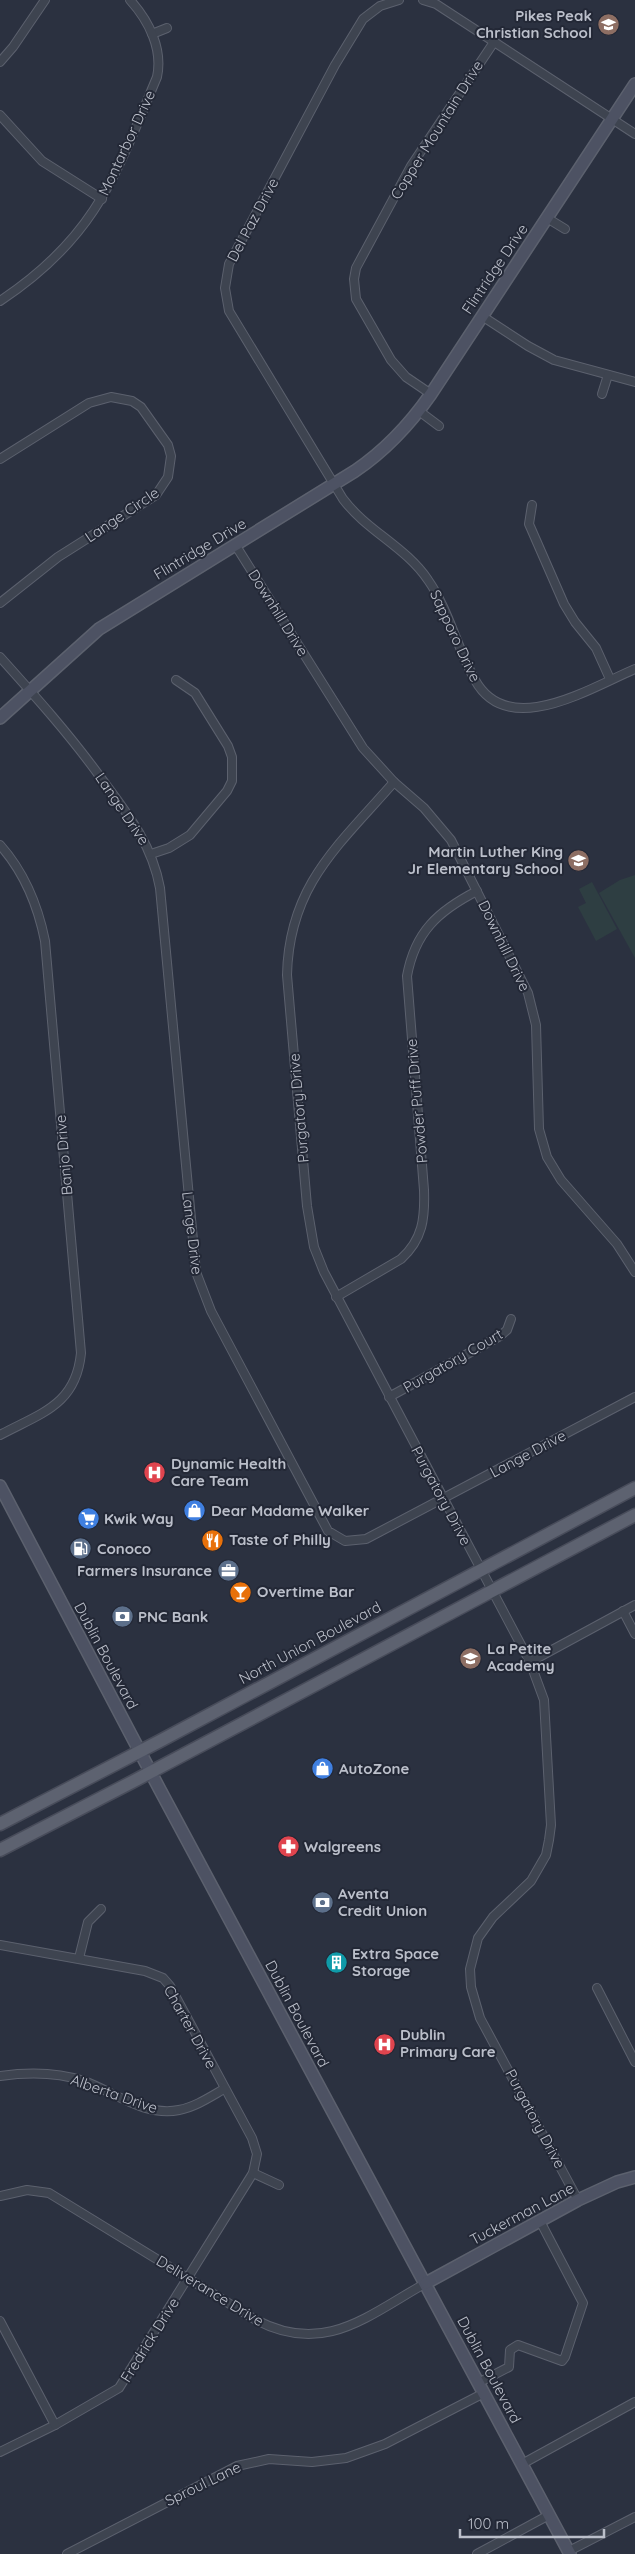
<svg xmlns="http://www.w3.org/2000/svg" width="635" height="2554" viewBox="0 0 635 2554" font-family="Quicksand,sans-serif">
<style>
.green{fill:#2e3e42}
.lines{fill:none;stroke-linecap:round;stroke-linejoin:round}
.street-casing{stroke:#5c616e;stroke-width:10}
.secondary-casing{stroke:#5c616e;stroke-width:14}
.primary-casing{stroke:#484c5a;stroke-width:15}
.street{stroke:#3e4450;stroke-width:8}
.secondary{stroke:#4d5263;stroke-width:11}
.primary{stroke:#5d6270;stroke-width:12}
.labels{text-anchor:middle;stroke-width:4;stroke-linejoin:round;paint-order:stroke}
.poi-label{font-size:15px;font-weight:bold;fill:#bbbfca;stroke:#232836;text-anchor:start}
.street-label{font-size:15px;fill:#bbbfca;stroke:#232836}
</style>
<rect width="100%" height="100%" fill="#2b3140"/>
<g class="green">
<path d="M 635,875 L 635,958 L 599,893 L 620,880 Z"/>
<path d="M 592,882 L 617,929 L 596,941 L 578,907 L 586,903 L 579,889 Z"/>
</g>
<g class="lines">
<defs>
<g id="street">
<path d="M 399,0 L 380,6 L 363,19 L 335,65 L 229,264 L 225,288 L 229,311 L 343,499 C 367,531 406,547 428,580 C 449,610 457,648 475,680 C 508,740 590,688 635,669"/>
<path d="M 423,0 L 436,4 L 635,134"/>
<path d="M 152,34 L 167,28"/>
<path d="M 0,62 L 13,47 L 45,0"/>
<path d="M 0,115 L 42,161 L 102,199"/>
<path d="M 547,218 L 565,229"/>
<path d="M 0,301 C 95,238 115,177 157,77 C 163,49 149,21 130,0"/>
<path d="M 482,316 L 528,346 L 554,360 L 635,382"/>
<path d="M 431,394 L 406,377 L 391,360 L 356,299 L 354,279 L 356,268 L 411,166 L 494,42"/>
<path d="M 602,394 L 608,375"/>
<path d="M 419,411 L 439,426"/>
<path d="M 0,459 L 89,403 L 111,397 L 132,401 L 141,407 L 168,445 L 171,456 L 168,477 L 156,495 L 58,557 L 0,603"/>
<path d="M 532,505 L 529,524 L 564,604 L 575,622 L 596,648 L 610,679"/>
<path d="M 236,546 L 363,748 L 394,782 L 424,808 L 451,840 L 528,993 L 536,1025 L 539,1129 L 547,1157 L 561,1180 L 617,1244 L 635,1272"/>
<path d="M 0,657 C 35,696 70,735 101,778 C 127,813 152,844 160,888 L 196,1272 L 211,1311 L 328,1531 L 345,1541 L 366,1539 L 635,1397"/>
<path d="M 394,782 C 339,845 289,885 287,975 L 307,1206 L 314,1247 L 324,1272 L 530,1662 L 544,1700 L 551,1825 L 549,1840 L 546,1855 L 531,1881 L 493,1917 L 478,1938 L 470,1969 L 471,1987 L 480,2018 L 578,2200"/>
<path d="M 0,845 C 24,872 38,906 45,941 L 81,1353 C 76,1405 41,1413 0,1435"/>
<path d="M 151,854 L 169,848 L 190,835 L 227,791 L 232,781 L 232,757 L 228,746 L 195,693 L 176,680"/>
<path d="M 336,1297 L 401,1259 C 423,1239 425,1218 424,1190 L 407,976 C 415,932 438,911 477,891"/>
<path d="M 389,1397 L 500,1336 L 507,1330 L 511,1319"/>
<path d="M 623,1611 L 635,1634"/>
<path d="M 530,1662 L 635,1605"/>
<path d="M 0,1945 L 145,1971 L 163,1978 L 170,1986 L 252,2138 L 257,2154 L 253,2173 L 119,2388 L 55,2425 L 0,2452"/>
<path d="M 79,1958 L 88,1922 L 101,1909"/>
<path d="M 597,1988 L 635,2062"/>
<path d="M 0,2076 C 28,2072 57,2072 84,2081 C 114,2092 145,2117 179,2110 C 195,2107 210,2097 224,2089"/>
<path d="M 253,2173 L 279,2185"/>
<path d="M 0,2196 L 27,2190 L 49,2193 L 256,2320 C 324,2356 367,2316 426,2283"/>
<path d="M 0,2321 L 55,2425"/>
<path d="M 478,2383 L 509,2367 L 510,2350 L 518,2345 L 562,2361 L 565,2357 L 583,2303 L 540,2221"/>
<path d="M 522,2464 L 635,2402"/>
<path d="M 569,2551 L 635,2517"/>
<path d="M 67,2554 L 237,2466 L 269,2459 L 312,2462 L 346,2458 L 385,2444 L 484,2393"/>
<path d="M 477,2554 L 549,2515"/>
</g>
<g id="secondary">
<path d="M 0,718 L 99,629 L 355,471 C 386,450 410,424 431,394 L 635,84"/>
<path d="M 0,1486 L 159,1788 L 570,2554"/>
<path d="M 426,2283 L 578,2200 L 617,2182 L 635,2177"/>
</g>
<g id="primary">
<path d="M 0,1824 L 160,1741 L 635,1488"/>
<path d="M 0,1850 L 132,1782 L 635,1515"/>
</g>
</defs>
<use href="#street" class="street-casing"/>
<use href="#secondary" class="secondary-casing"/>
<use href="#primary" class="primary-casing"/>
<use href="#street" class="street"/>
<use href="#secondary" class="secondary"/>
<use href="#primary" class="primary"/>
</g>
<defs>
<symbol id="school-disc" viewBox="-11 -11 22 22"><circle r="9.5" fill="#8d6e63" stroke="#232836"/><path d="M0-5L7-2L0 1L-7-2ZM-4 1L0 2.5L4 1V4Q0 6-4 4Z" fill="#fff"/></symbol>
<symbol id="hospital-disc" viewBox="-11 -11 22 22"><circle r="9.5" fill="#e0444e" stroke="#232836"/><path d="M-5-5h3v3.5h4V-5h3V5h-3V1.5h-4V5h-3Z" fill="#fff"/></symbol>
<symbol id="shop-disc" viewBox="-11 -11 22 22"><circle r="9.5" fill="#3f7fe0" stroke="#232836"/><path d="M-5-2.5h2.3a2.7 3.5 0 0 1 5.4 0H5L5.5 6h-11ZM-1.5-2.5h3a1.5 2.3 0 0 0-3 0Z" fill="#fff"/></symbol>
<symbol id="supermarket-disc" viewBox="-11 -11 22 22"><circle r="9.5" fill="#3f7fe0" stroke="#232836"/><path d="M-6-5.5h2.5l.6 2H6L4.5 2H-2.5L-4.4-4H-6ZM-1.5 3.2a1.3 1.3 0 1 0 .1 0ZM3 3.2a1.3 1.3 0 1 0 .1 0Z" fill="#fff"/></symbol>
<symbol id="restaurant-disc" viewBox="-11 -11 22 22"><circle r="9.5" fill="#e8710a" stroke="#232836"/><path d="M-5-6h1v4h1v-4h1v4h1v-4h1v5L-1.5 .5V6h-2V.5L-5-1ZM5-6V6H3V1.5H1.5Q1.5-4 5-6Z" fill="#fff"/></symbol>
<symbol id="fuel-disc" viewBox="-11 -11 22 22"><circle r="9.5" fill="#5c6f8a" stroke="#232836"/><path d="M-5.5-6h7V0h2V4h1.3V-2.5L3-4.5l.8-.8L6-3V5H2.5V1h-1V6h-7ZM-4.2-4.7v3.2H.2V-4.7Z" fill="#fff"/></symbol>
<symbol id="office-disc" viewBox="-11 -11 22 22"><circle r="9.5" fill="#5c6f8a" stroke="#232836"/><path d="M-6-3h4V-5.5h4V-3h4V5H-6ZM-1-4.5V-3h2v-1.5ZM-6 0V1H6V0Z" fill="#fff"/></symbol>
<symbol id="bar-disc" viewBox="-11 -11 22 22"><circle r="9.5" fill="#e8710a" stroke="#232836"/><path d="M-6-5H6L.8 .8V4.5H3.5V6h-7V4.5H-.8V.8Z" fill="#fff"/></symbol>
<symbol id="bank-disc" viewBox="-11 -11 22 22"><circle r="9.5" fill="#5c6f8a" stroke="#232836"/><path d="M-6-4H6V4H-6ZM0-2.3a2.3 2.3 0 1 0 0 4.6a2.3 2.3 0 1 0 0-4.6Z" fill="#fff"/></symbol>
<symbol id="pharmacy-disc" viewBox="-11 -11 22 22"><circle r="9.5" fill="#e0444e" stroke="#232836"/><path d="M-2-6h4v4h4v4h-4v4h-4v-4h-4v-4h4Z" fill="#fff"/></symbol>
<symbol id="building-disc" viewBox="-11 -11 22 22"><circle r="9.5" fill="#0f9aa8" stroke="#232836"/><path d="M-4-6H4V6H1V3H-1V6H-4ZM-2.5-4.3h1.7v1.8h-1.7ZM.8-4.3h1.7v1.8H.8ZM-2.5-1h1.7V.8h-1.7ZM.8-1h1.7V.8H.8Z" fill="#fff"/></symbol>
</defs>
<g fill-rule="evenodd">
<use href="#school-disc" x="596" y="12" width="25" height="25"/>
<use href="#school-disc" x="566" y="848" width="25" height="25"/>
<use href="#hospital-disc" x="142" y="1460" width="25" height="25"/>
<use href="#shop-disc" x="182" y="1498" width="25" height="25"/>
<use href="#supermarket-disc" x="76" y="1506" width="25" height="25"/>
<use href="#restaurant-disc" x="200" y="1528" width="25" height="25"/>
<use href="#fuel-disc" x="68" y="1536" width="25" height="25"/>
<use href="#office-disc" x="216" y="1558" width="25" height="25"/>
<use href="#bar-disc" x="228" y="1580" width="25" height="25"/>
<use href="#bank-disc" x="110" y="1604" width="25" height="25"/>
<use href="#school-disc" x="458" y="1646" width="25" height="25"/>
<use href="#shop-disc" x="310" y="1756" width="25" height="25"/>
<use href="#pharmacy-disc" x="276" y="1834" width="25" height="25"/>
<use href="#bank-disc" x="310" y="1890" width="25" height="25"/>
<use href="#building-disc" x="324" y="1950" width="25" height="25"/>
<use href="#hospital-disc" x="372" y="2032" width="25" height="25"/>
</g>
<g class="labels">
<g class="poi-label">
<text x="592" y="21" text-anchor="end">Pikes Peak<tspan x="592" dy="17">Christian School</tspan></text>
<text x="563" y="857" text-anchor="end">Martin Luther King<tspan x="563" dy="17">Jr Elementary School</tspan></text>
<text x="171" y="1469">Dynamic Health<tspan x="171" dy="17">Care Team</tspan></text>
<text x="211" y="1516">Dear Madame Walker</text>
<text x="104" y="1524">Kwik Way</text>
<text x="229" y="1545">Taste of Philly</text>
<text x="97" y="1554">Conoco</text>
<text x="212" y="1576" text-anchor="end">Farmers Insurance</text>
<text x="257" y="1597">Overtime Bar</text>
<text x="138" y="1622">PNC Bank</text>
<text x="487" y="1654">La Petite<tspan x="487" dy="17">Academy</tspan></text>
<text x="339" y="1774">AutoZone</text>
<text x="304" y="1852">Walgreens</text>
<text x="338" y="1899">Aventa<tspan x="338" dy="17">Credit Union</tspan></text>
<text x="352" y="1959">Extra Space<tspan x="352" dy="17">Storage</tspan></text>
<text x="400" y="2040">Dublin<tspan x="400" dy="17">Primary Care</tspan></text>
</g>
<g class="street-label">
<text transform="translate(437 130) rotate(-58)" y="5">Copper Mountain Drive</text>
<text transform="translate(127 143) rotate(-65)" y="5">Montarbor Drive</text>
<text transform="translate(253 220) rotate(-62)" y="5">Del Paz Drive</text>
<text transform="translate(495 269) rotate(-56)" y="5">Flintridge Drive</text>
<text transform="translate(122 515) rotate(-34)" y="5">Lange Circle</text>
<text transform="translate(200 549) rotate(-31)" y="5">Flintridge Drive</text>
<text transform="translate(278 613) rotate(58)" y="5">Downhill Drive</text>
<text transform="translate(455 636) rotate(65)" y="5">Sapporo Drive</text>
<text transform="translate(122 809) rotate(56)" y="5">Lange Drive</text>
<text transform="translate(504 946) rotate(64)" y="5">Downhill Drive</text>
<text transform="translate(417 1101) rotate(-95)" y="5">Powder Puff Drive</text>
<text transform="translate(299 1108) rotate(-95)" y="5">Purgatory Drive</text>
<text transform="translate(64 1155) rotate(-95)" y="5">Banjo Drive</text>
<text transform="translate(192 1233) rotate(83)" y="5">Lange Drive</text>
<text transform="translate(453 1361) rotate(-30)" y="5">Purgatory Court</text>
<text transform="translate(528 1454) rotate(-28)" y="5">Lange Drive</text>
<text transform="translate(441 1496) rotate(62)" y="5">Purgatory Drive</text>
<text transform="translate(310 1643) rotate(-28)" y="5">North Union Boulevard</text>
<text transform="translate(106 1656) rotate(62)" y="5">Dublin Boulevard</text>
<text transform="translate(297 2014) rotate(62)" y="5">Dublin Boulevard</text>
<text transform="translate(190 2027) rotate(61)" y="5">Charter Drive</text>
<text transform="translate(114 2094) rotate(19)" y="5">Alberta Drive</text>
<text transform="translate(535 2119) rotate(62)" y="5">Purgatory Drive</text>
<text transform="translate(522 2214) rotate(-28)" y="5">Tuckerman Lane</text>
<text transform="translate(210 2291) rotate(31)" y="5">Deliverance Drive</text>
<text transform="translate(150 2340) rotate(-58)" y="5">Fredrick Drive</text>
<text transform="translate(489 2370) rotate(62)" y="5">Dublin Boulevard</text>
<text transform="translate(203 2484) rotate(-26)" y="5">Sproul Lane</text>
</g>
</g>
<path d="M460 2529v8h144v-8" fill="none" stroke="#bbbfca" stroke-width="2.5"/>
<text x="468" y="2529" font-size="15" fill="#bbbfca" stroke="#232836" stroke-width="4" paint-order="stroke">100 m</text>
</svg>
